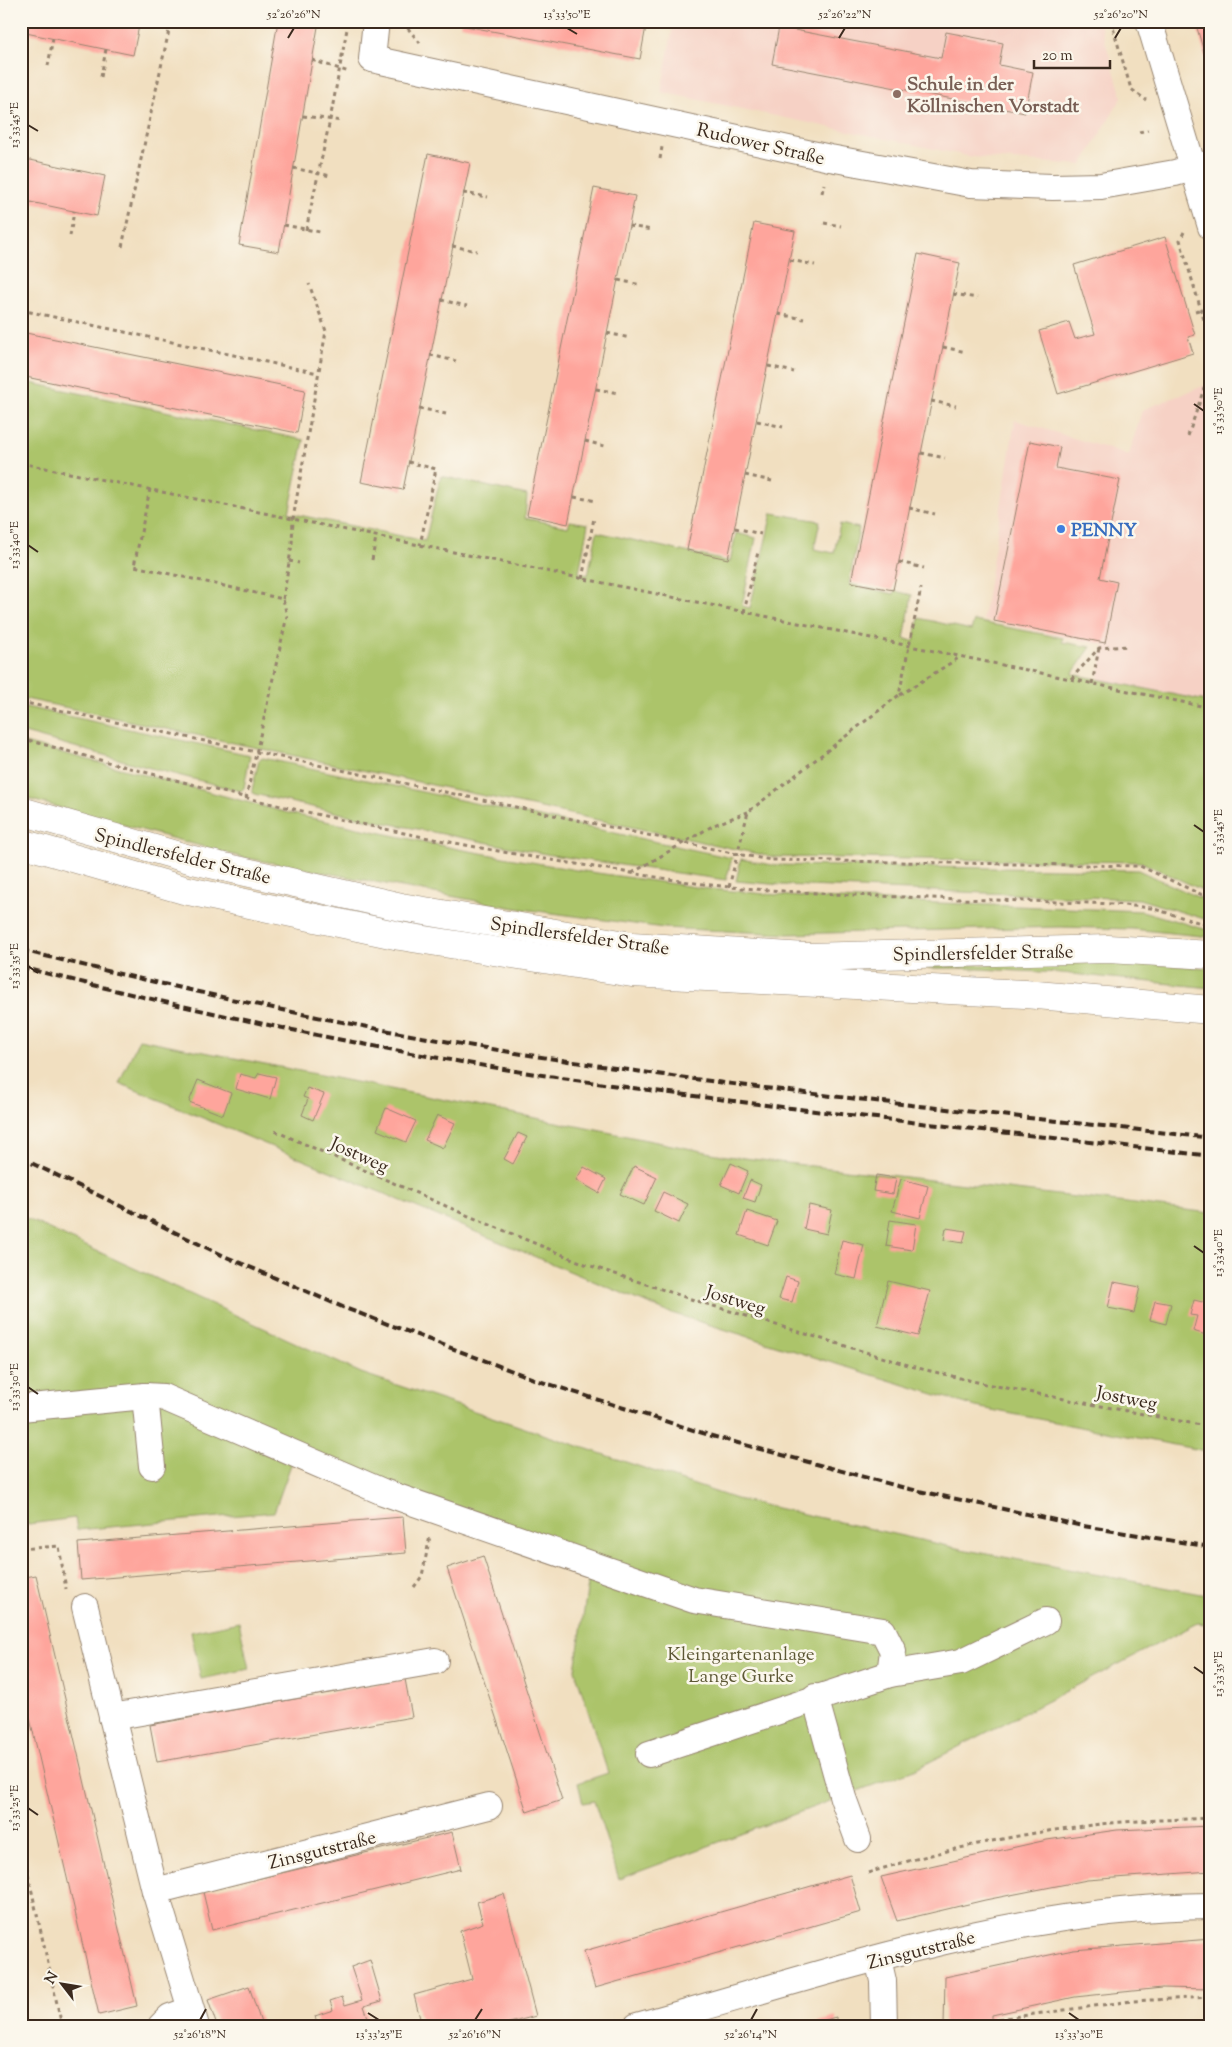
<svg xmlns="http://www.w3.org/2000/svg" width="1232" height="2047" viewBox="0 0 1232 2047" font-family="'Sorts Mill Goudy',serif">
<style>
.built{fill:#f6d1c5}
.green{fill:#acc46a;stroke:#747744}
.building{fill:#fea59c}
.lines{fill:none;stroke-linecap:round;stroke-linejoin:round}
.minor-casing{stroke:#96846f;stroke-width:28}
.highway-casing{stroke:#96846f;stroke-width:29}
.path{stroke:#96846f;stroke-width:3;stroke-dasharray:4 4;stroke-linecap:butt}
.minor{stroke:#fff;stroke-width:26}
.highway{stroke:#fff;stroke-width:28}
.rail{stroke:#3b2a1e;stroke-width:4;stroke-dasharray:8 4;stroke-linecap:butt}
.ticks{fill:none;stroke:#3b2a1e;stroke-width:2}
.education-dot{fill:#8d6e63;stroke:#fbf7ec;stroke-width:2}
.shop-dot{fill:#3f7fe0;stroke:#fbf7ec;stroke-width:2}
.labels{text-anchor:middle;stroke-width:5;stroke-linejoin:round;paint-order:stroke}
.education-label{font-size:19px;font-weight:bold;fill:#785e54;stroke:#fbf7ec;text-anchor:start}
.street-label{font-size:19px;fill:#3b2a1e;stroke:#fbf7ec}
.shop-label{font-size:19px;font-weight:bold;fill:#366cbe;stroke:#fbf7ec;text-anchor:start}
.park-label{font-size:19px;fill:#5d5835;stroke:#fbf7ec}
.neatline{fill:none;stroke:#3b2a1e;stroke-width:2}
.ticks-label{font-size:12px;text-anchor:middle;fill:#3b2a1e}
</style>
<rect width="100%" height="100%" fill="#fbf7ec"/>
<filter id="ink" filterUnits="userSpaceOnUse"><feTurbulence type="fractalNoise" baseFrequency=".02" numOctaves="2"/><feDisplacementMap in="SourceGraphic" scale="10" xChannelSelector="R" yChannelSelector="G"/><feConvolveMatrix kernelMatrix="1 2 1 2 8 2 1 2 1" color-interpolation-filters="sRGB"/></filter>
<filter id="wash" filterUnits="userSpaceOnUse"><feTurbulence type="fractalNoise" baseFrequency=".0096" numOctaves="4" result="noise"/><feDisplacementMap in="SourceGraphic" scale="20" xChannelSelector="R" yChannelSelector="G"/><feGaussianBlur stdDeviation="1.12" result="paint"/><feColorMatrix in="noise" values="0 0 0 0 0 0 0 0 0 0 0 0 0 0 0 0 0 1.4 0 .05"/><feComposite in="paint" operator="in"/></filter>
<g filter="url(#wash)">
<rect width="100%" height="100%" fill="#f1dfc0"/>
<g class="built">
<path d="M 674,21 L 1099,21 L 1122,97 L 1082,165 L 973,157 L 661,92 Z"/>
<path d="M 1211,383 L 1211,702 L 1098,679 L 1104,645 L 983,620 L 1015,420 L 1129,455 L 1142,410 Z"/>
</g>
<g class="green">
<path d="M 21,381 L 304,440 L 289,513 L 425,541 L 441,476 L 527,495 L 525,518 L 568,527 L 570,521 L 588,524 L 579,573 L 588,575 L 597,532 L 730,562 L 736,533 L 756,538 L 742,606 L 750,608 L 772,513 L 820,521 L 814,549 L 834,553 L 840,524 L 859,528 L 849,584 L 894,594 L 895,591 L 912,595 L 904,639 L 914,641 L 919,618 L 971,630 L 974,621 L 1063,638 L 1062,642 L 1091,647 L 1072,674 L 1211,702 L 1211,894 L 1141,862 L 773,857 L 21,698 Z"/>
<path d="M 21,706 L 250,755 L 244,788 L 241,791 L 154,769 L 21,732 Z"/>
<path d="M 21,742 L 292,814 L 458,849 L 576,870 L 709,889 L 812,898 L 1142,911 L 1211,931 L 1211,937 L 1132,929 L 1061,927 L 788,934 L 664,928 L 515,908 L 241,857 L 21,797 Z"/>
<path d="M 263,758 L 732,858 L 726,880 L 551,855 L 366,819 L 254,794 L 252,790 L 259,760 Z"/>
<path d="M 741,859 L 772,865 L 1138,870 L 1211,903 L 1211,921 L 1139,899 L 782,885 L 736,881 Z"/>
<path d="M 1122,962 L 1211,968 L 1211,988 L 1062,973 L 958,968 L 766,969 Z"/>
<path d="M 139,1039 L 727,1156 L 1211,1213 L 1211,1452 L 976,1407 L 665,1311 L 119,1083 Z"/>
<path d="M 21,1216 L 361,1373 L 736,1499 L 961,1549 L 1211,1596 L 1211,1625 L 1198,1623 L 914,1770 L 619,1879 L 594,1801 L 583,1803 L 578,1783 L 608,1773 L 575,1670 L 590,1571 L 293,1459 L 274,1512 L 77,1530 L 75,1518 L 21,1525 Z"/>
<path d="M 239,1622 L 249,1669 L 201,1679 L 191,1632 Z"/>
</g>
<g id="blocks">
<g class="building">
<path d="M 21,21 L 140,21 L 133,55 L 21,32 Z"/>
<path d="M 278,21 L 319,21 L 279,252 L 239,245 Z"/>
<path d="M 461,21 L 647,21 L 640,59 L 460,25 Z"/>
<path d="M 1195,21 L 1211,21 L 1211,73 L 1210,73 Z"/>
<path d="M 779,27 L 941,58 L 946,32 L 1003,43 L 999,65 L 1033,72 L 1025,113 L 772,64 Z"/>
<path d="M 428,154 L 470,163 L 403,490 L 361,482 Z"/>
<path d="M 21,158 L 105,176 L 97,216 L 21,200 Z"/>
<path d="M 594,188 L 635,196 L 568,524 L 527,515 Z"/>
<path d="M 754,223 L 795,231 L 728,559 L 687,550 Z"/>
<path d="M 1165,237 L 1195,335 L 1188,337 L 1193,353 L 1058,394 L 1039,331 L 1069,322 L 1075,339 L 1095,334 L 1074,265 Z"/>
<path d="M 918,254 L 960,263 L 893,590 L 851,582 Z"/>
<path d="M 21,332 L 305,390 L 297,433 L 21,376 Z"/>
<path d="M 1030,441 L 1060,447 L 1056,468 L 1120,480 L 1100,578 L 1117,582 L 1105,643 L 994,621 Z"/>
<path d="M 259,1073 L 276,1077 L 270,1099 L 236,1089 L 240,1074 L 256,1078 Z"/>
<path d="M 198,1080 L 231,1093 L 223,1115 L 189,1102 Z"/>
<path d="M 307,1088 L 324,1094 L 313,1120 L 302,1115 L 308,1099 L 303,1097 Z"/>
<path d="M 386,1108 L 416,1121 L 406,1142 L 377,1130 Z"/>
<path d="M 437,1115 L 455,1123 L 443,1148 L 425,1140 Z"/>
<path d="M 518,1133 L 527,1137 L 513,1164 L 504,1159 Z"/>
<path d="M 731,1163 L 748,1171 L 739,1193 L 721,1185 Z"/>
<path d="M 634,1166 L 657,1177 L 644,1205 L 620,1194 Z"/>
<path d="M 584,1167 L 606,1179 L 599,1193 L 576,1180 Z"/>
<path d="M 876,1175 L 896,1178 L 893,1194 L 873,1191 Z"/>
<path d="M 901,1179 L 928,1186 L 920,1218 L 892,1211 Z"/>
<path d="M 750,1180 L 761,1185 L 755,1202 L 743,1198 Z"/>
<path d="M 663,1192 L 688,1204 L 679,1223 L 654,1211 Z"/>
<path d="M 809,1205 L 832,1210 L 827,1234 L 804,1229 Z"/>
<path d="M 747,1211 L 777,1221 L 768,1245 L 739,1235 Z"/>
<path d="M 890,1220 L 916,1224 L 912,1250 L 886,1246 Z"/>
<path d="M 946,1228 L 966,1231 L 963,1243 L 944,1240 Z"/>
<path d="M 842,1240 L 864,1245 L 856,1279 L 834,1274 Z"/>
<path d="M 786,1277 L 798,1281 L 792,1302 L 779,1299 Z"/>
<path d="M 888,1281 L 930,1291 L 918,1336 L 877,1326 Z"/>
<path d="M 1114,1282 L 1140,1287 L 1134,1313 L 1108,1308 Z"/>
<path d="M 1194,1300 L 1211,1304 L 1211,1319 L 1206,1335 L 1193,1331 L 1197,1316 L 1190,1315 Z"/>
<path d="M 1155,1301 L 1171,1304 L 1166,1324 L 1150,1320 Z"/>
<path d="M 403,1517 L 406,1553 L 81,1580 L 78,1543 Z"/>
<path d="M 483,1556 L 562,1800 L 527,1812 L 447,1568 Z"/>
<path d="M 36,1575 L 137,2006 L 99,2015 L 21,1680 L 21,1578 Z"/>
<path d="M 405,1679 L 412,1717 L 157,1762 L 150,1725 Z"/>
<path d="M 1211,1826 L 1211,1871 L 1087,1880 L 985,1900 L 897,1921 L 881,1877 L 1047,1840 L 1117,1830 Z"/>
<path d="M 452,1832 L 461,1869 L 212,1930 L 203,1892 Z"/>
<path d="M 850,1875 L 861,1912 L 595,1988 L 584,1951 Z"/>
<path d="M 504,1894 L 536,2016 L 498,2026 L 422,2026 L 414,1995 L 472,1979 L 460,1931 L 483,1923 L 477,1902 Z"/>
<path d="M 1211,1939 L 1211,1989 L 1162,1988 L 1075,1997 L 992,2015 L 992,2026 L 944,2026 L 945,1977 L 1073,1950 Z"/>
<path d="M 370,1960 L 382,2001 L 364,2006 L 371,2026 L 318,2026 L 315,2016 L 333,2010 L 330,2001 L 342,1997 L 345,2005 L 362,2000 L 351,1967 Z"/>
<path d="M 249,1986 L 262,2026 L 217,2026 L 208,2000 Z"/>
<path d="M 836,2017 L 836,2026 L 807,2026 L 807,2025 Z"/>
</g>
</g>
</g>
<g filter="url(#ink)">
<use href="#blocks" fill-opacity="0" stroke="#96846f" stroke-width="1"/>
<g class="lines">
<defs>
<g id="minor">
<path d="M 376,21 L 372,59 L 830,158 L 971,184 L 1053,187 L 1101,186 L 1175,173 L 1211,163"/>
<path d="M 1149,21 L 1211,227"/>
<path d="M 145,1396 L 152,1466"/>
<path d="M 21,1408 L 145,1396 L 163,1397 L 383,1492 L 694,1600 L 883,1631 L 893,1651 L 890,1674"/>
<path d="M 85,1607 L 155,1891 L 196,2026"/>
<path d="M 815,1697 L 843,1798 L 858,1839"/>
<path d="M 112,1717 L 435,1661"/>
<path d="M 649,1754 L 890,1674 L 961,1662 L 1046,1621"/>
<path d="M 155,1891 L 489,1806"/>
<path d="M 878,1959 L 883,1981 L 884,2026"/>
<path d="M 161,2026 L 170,2017 L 190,2010"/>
<path d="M 637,2026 C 825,1974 1014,1907 1211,1906"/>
</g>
<g id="highway">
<path d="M 21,811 L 193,860 L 401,907 L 632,946 L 806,957 L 1108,949 L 1211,955"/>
<path d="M 21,843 L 184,890 L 400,936 L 632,973 L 1025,994 L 1211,1010"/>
</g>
</defs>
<use href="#minor" class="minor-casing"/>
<use href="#highway" class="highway-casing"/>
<g class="path">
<path d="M 405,21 L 405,25 L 420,43"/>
<path d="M 1111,21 L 1131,89 L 1146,100"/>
<path d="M 312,60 L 349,72"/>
<path d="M 48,66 L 53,38"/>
<path d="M 101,77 L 106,49"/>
<path d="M 303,116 L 342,121"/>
<path d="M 1139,132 L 1148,130"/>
<path d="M 660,159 L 662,147"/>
<path d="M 293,168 L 331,176"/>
<path d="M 463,193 L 488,197"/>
<path d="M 822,193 L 824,184"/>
<path d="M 824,223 L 841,226"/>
<path d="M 284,225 L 320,232"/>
<path d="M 629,226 L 652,230"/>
<path d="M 306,230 L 330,120 L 347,29"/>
<path d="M 1184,232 L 1180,240 L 1211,343"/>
<path d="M 70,236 L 74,211"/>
<path d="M 452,246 L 477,251"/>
<path d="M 122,247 L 171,21"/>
<path d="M 790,260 L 815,265"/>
<path d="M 618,280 L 641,285"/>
<path d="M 953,294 L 977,298"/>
<path d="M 441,300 L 467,306"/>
<path d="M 21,310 L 318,373"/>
<path d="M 1195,311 L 1211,307"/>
<path d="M 778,314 L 804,319"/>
<path d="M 607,333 L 630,338"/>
<path d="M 943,347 L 966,352"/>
<path d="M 430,355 L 456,361"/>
<path d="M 768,366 L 794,372"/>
<path d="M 596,389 L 619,393"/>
<path d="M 931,401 L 956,406"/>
<path d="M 419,408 L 446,414"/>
<path d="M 757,421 L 783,427"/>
<path d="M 1188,436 L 1208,377"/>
<path d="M 585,441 L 608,447"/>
<path d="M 921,453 L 945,458"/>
<path d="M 408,462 L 436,469 L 420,545"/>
<path d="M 21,463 L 1211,708"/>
<path d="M 745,475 L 772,481"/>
<path d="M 150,489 L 134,566 L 283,599 L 287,616 L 246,798"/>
<path d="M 574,497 L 597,501"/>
<path d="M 909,508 L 935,514"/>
<path d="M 735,528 L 761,534"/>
<path d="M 372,560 L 376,537"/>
<path d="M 289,561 L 299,563"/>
<path d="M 899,562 L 924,568"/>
<path d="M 582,579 L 594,518"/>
<path d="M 283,599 L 292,544 L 293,519 L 326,331 L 309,284"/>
<path d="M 744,612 L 758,552"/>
<path d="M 1071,679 L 1099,648 L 1128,646"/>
<path d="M 1092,684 L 1099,648"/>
<path d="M 900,695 L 960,657"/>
<path d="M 21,702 L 737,854 L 771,860 L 1140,866 L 1211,899"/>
<path d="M 21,738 C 203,790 389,835 576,864 C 627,872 679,882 730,887 C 858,898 987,899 1115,904 L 1151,908 L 1211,926"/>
<path d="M 632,873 L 714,825 L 748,812"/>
<path d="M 729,887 L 748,812 L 899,695 L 921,588"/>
<path d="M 275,1131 L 464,1214 L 585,1264 L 697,1301 L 918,1368 L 981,1383 L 1211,1427"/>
<path d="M 21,1549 L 59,1546 L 66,1589"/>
<path d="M 414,1587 L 422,1576 L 430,1536"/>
<path d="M 21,1843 L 62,2026"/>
<path d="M 868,1873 C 941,1850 1016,1834 1092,1825 C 1131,1820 1172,1820 1211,1818"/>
<path d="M 998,2026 L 998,2019 L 1132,2001 L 1211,1997"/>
</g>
<use href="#minor" class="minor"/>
<use href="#highway" class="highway"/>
<g class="rail">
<path d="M 21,950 C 198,994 375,1032 555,1059 C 773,1093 992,1113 1211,1138"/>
<path d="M 21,967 C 197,1012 375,1050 555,1077 C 773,1109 992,1130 1211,1156"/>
<path d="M 21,1158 L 224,1256 L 345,1308 L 539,1381 L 712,1436 L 905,1488 L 1083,1526 L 1211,1547"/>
</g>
</g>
</g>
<path class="ticks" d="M 567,28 L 577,34M 288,38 L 294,28M 839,38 L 845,28M 1115,38 L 1121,28M 28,125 L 38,131M 1194,404 L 1204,411M 28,545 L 38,552M 1194,825 L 1204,832M 28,966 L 38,973M 1194,1246 L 1204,1253M 28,1387 L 38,1394M 1194,1667 L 1204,1674M 28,1808 L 38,1815M 368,2013 L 379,2020M 1069,2013 L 1079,2020M 200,2020 L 206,2009M 475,2020 L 482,2009M 751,2020 L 757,2009"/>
<circle class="education-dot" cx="897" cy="94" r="5"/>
<circle class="shop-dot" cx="1061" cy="529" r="5"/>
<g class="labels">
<g class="education-label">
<text x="907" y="90">Schule in der<tspan x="907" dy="22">Köllnischen Vorstadt</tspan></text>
</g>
<g class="street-label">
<text transform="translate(761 143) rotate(13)" y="7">Rudower Straße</text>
<text transform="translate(183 855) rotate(14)" y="7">Spindlersfelder Straße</text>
<text transform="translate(580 935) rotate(8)" y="7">Spindlersfelder Straße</text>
<text transform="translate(983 952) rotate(-1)" y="7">Spindlersfelder Straße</text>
<text transform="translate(360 1154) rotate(24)" y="7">Jostweg</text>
<text transform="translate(736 1299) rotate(17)" y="7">Jostweg</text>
<text transform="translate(1127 1397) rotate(11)" y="7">Jostweg</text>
<text transform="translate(322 1849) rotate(-14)" y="7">Zinsgutstraße</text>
<text transform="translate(921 1949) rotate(-14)" y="7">Zinsgutstraße</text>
</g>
<g class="shop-label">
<text x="1071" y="536">PENNY</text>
</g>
<g class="park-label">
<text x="741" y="1660">Kleingartenanlage<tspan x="741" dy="22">Lange Gurke</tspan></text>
</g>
</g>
<rect width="1232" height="2047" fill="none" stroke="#fbf7ec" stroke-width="55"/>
<g transform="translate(62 1984) rotate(301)" stroke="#fbf7ec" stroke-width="4" paint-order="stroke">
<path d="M0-4L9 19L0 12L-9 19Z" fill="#3b2a1e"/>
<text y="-8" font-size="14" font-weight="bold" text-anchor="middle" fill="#3b2a1e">N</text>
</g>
<path d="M1034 60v8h76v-8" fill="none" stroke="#3b2a1e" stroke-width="2.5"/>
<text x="1042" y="60" font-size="15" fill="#3b2a1e" stroke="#fbf7ec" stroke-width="4" paint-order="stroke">20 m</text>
<rect x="28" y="28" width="1176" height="1992" class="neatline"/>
<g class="ticks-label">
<text x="294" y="18">52°26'26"N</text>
<text x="567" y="18">13°33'50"E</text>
<text x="845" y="18">52°26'22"N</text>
<text x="1121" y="18">52°26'20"N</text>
<text transform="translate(14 125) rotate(-90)" y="4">13°33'45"E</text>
<text transform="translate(1218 411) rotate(-90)" y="4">13°33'50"E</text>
<text transform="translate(14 545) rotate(-90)" y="4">13°33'40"E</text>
<text transform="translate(1218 832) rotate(-90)" y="4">13°33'45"E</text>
<text transform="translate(14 966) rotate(-90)" y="4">13°33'35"E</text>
<text transform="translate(1218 1253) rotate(-90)" y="4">13°33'40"E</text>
<text transform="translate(14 1387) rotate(-90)" y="4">13°33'30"E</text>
<text transform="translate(1218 1674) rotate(-90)" y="4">13°33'35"E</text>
<text transform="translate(14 1808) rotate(-90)" y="4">13°33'25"E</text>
<text x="200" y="2038">52°26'18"N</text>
<text x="379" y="2038">13°33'25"E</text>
<text x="475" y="2038">52°26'16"N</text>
<text x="751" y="2038">52°26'14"N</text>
<text x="1079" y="2038">13°33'30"E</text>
</g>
</svg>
